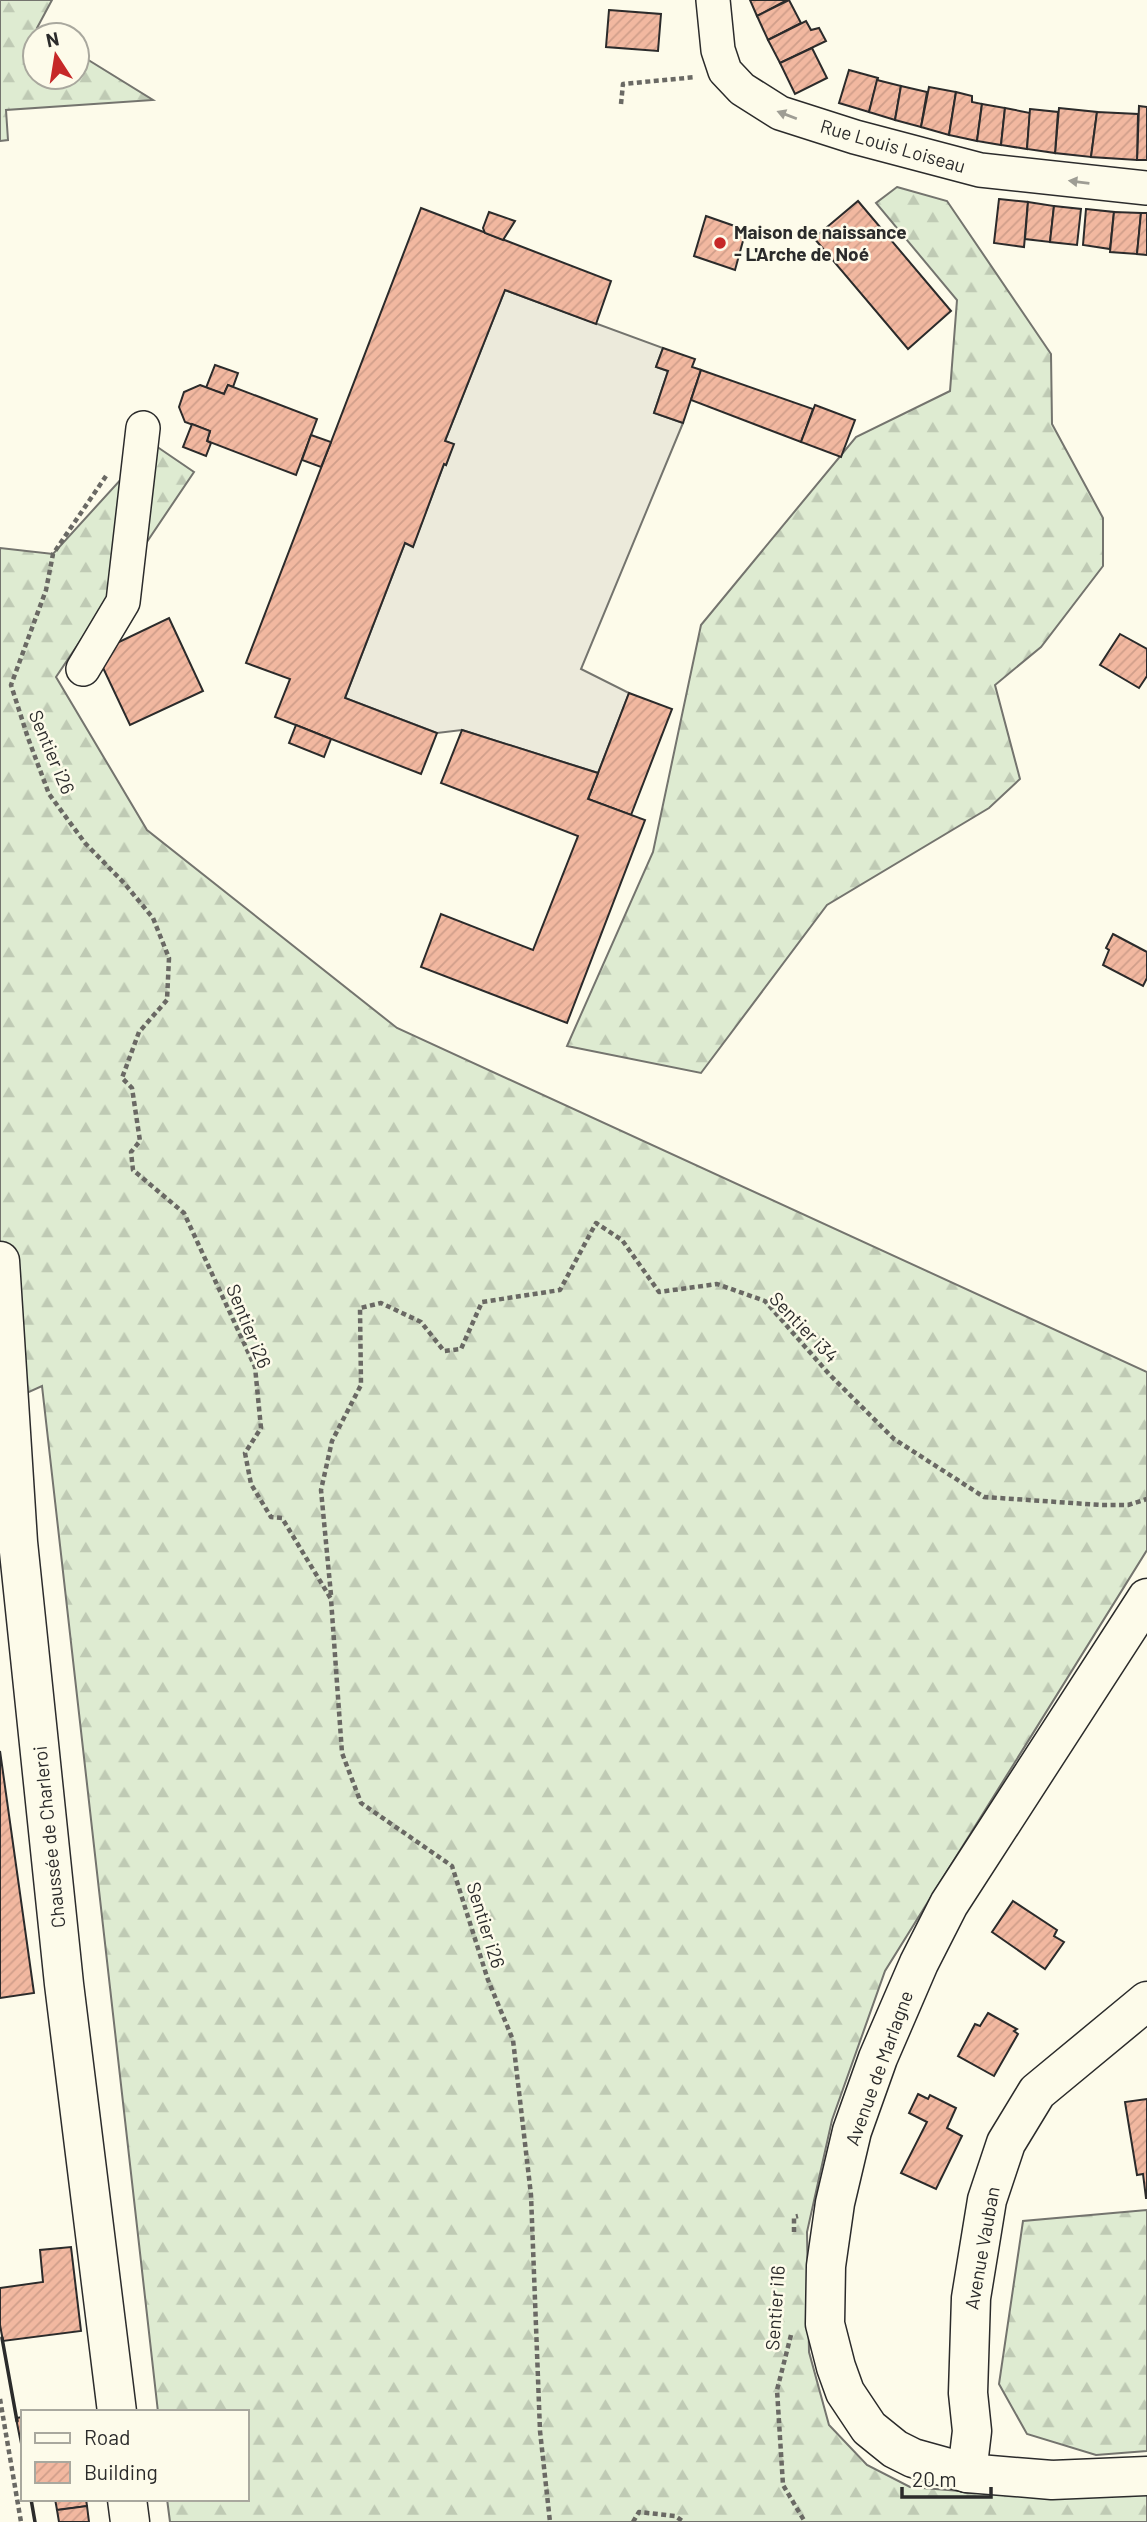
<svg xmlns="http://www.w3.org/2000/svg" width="1147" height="2522" viewBox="0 0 1147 2522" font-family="Barlow,sans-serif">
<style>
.forest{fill:url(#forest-firs);stroke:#74746e;stroke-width:2}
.parking{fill:#eceadb;stroke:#74746e;stroke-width:2}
.building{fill:url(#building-hatch);stroke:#2b2b2b;stroke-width:2}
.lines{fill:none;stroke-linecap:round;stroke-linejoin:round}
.minor-casing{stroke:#2b2b2b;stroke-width:36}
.major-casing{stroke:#2b2b2b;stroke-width:41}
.path{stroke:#6a6964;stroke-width:4.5;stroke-dasharray:5 3.5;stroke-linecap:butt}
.minor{stroke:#fdfbea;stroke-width:33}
.major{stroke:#fdfbea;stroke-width:38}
.wall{stroke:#2b2b2b;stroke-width:3.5}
.oneway{fill:#9e9d94}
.poi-dot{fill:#c62828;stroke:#fdfbea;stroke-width:2.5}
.labels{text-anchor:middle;stroke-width:5;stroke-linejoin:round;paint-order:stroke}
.street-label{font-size:19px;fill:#2b2b2b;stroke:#fdfbea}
.poi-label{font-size:19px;font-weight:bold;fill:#2b2b2b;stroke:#fdfbea;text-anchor:start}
</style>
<defs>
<pattern id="forest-firs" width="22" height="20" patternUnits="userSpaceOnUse" patternTransform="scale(1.75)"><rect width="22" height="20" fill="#deebd1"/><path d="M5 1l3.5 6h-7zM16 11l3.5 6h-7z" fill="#bfcab4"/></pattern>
<pattern id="building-hatch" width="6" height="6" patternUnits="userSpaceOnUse" patternTransform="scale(1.75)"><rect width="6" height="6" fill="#f2b8a0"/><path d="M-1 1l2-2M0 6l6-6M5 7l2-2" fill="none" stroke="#d09e8a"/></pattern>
</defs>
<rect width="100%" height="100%" fill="#fdfbea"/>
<g class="forest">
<path d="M 0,0 L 52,0 L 37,28 L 47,35 L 35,35 L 35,77 L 77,77 L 77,53 L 153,100 L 6,110 L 8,140 L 0,141 Z"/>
<path d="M 897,187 L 947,201 L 1051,354 L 1052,424 L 1103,518 L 1103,566 L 1041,647 L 995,685 L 1020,779 L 989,808 L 827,905 L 701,1073 L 567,1046 L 653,852 L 701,625 L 856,437 L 950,391 L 957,300 L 876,203 Z"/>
<path d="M 153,444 L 194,472 L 56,677 L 147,830 L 397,1028 L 1147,1372 L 1147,1550 L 885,1971 L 832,2120 L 807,2232 L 809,2352 L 829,2425 L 867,2465 L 910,2487 L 1037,2497 L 1147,2493 L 1147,2522 L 170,2522 L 167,2499 L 247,2499 L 247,2412 L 158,2412 L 42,1386 L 0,1405 L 0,548 L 53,554 Z"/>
<path d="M 1147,2210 L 1147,2451 L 1096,2455 L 1027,2434 L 999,2384 L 1023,2221 Z"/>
</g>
<path class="parking" d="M 505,290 L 663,348 L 656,367 L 668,371 L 654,413 L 683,423 L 581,669 L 629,693 L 598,773 L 462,730 L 437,733 L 345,698 L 405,543 L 413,546 L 444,464 L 446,465 L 453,444 L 445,441 Z"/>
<g class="building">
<path d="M 750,0 L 787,0 L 757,16 Z"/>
<path d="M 789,0 L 801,23 L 768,40 L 757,16 Z"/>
<path d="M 609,10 L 661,14 L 658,51 L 606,47 Z"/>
<path d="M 806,21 L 811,30 L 819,28 L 826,41 L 780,63 L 768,40 Z"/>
<path d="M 812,48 L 827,78 L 795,94 L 780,63 Z"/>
<path d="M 849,70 L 878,78 L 869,112 L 839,103 Z"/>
<path d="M 877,80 L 901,86 L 895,120 L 869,112 Z"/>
<path d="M 901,86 L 927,92 L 921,127 L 895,120 Z"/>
<path d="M 929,87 L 956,92 L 949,135 L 921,127 Z"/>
<path d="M 956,92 L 972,96 L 972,102 L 982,104 L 977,141 L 949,135 Z"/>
<path d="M 982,104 L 1005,108 L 1001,145 L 977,141 Z"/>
<path d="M 1139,106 L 1147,107 L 1147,160 L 1137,160 Z"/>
<path d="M 1005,108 L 1030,113 L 1027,149 L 1001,145 Z"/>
<path d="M 1059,108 L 1097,112 L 1091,157 L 1055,153 Z"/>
<path d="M 1030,109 L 1058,112 L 1055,153 L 1027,149 Z"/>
<path d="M 1097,112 L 1138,114 L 1137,160 L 1091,157 Z"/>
<path d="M 999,199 L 1028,202 L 1024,247 L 994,243 Z"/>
<path d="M 858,201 L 951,311 L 908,349 L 814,238 Z"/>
<path d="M 1028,202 L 1054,206 L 1050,242 L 1025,239 Z"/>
<path d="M 1054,206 L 1081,209 L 1077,245 L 1050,242 Z"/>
<path d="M 421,208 L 611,281 L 596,324 L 505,290 L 445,441 L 454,444 L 446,465 L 444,464 L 413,547 L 405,543 L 345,698 L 437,733 L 421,774 L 275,717 L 290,679 L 246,663 Z"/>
<path d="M 1086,209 L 1114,212 L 1110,249 L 1083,245 Z"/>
<path d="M 489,212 L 515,221 L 503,240 L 485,233 L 483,228 Z"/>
<path d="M 1114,212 L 1141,213 L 1137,254 L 1110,252 Z"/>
<path d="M 1141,213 L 1147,213 L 1147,255 L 1137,254 Z"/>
<path d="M 706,216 L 746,230 L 735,270 L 694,256 Z"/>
<path d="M 663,348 L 695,359 L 692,367 L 701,370 L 683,423 L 654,413 L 668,371 L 656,367 Z"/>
<path d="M 215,365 L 238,373 L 233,387 L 228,385 L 224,394 L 206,388 Z"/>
<path d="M 701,370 L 813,409 L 801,442 L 691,400 Z"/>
<path d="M 200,385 L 224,394 L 228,385 L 317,419 L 296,475 L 207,441 L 210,431 L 185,422 L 179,407 L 184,392 Z"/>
<path d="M 815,405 L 855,420 L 841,457 L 801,442 Z"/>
<path d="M 192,424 L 210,431 L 207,441 L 211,443 L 206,456 L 183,447 Z"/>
<path d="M 311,435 L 331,442 L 321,467 L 302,460 Z"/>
<path d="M 169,618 L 203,691 L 130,725 L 96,653 Z"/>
<path d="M 1120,634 L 1147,649 L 1147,676 L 1139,688 L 1100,665 Z"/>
<path d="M 629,693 L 672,709 L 631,815 L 588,799 Z"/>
<path d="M 296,725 L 331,739 L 324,757 L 289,743 Z"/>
<path d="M 462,730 L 598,773 L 588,799 L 645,820 L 567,1023 L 421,967 L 441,914 L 533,950 L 578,836 L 441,783 Z"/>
<path d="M 1113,934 L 1147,952 L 1147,978 L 1143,986 L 1103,965 L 1109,950 L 1106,948 Z"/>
<path d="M 0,1751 L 34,1993 L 0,1998 Z"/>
<path d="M 1013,1901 L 1057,1930 L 1054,1936 L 1064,1942 L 1045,1969 L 992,1932 Z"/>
<path d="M 988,2013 L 1017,2029 L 1014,2031 L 1018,2034 L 994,2076 L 958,2056 L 975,2024 L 980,2026 Z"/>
<path d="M 918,2094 L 928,2099 L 930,2095 L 956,2108 L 947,2128 L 962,2136 L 936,2189 L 901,2173 L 927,2122 L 909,2113 Z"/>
<path d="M 1147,2099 L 1147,2198 L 1146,2198 L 1143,2174 L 1137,2175 L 1125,2102 Z"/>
<path d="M 71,2247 L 81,2331 L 3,2341 L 0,2325 L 0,2288 L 43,2282 L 40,2250 Z"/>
<path d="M 23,2417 L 23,2454 L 16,2418 Z"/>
<path d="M 55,2499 L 86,2499 L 87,2506 L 57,2510 Z"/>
<path d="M 87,2506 L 89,2522 L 59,2522 L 57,2510 Z"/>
</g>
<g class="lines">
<defs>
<g id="minor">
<path d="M 713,0 L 718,50 L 725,71 L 742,89 L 780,113 L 855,137 L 980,170 L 1147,188"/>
<path d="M 83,669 L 123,602 L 143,428"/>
</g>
<g id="major">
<path d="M 0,1261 L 18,1542 L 64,1984 L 117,2412"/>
<path d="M 1147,1598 L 949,1904 L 919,1963 L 878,2058 L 852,2131 L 835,2203 L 826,2266 L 825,2324 L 836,2367 L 845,2392 L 869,2428 L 895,2449 L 913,2458 L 967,2473 L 1052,2480 L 1147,2476"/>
<path d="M 967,2473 L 972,2431 L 968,2393 L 971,2298 L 987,2200 L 1006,2143 L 1037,2092 L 1147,2001"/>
<path d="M 127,2499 L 130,2522"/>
</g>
</defs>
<use href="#minor" class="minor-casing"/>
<use href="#major" class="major-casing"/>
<g class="path">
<path d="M 621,104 L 623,84 L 696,77"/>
<path d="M 106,476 L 53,554 L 46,590 L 11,685 L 28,738 L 49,794 L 85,843 L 124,883 L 153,918 L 169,958 L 167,1000 L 139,1032 L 122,1078 L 132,1088 L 140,1141 L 131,1152 L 133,1170 L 184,1213 L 255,1367 L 261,1428 L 245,1453 L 251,1484 L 271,1517 L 282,1518 L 331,1599 L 342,1753 L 361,1803 L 452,1866 L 488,1980 L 513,2040 L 531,2195 L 540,2431 L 550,2522"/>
<path d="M 331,1595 L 321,1490 L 332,1441 L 361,1385 L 360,1308 L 381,1303 L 421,1322 L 444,1351 L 461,1349 L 482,1302 L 560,1290 L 596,1223 L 622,1240 L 659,1292 L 717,1284 L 765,1301 L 829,1374 L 894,1439 L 984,1497 L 1101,1505 L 1128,1505 L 1147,1499"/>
<path d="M 794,2232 L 794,2217 L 798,2216"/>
<path d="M 791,2335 L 777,2390 L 783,2485 L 805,2522"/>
<path d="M 0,2399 L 21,2522"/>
<path d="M 633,2522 L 639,2512 L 675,2516 L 684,2522"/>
</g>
<use href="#minor" class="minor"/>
<use href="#major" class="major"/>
<g class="wall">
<path d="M 2,2338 L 17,2421"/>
<path d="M 31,2499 L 35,2522"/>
</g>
</g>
<defs><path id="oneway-solid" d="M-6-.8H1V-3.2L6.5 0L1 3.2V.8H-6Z" transform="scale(1.75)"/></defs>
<g class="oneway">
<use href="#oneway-solid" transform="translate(787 115) rotate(-159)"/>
<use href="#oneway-solid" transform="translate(1079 182) rotate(-173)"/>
</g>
<circle class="poi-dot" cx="720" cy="243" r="7"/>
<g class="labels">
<g class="street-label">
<text transform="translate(893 146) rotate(16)" y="7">Rue Louis Loiseau</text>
<text transform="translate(52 752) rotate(67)" y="7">Sentier i26</text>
<text transform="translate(249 1326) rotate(68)" y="7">Sentier i26</text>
<text transform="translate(804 1327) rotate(46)" y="7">Sentier i34</text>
<text transform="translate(49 1837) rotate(-96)" y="7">Chaussée de Charleroi</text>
<text transform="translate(486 1925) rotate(73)" y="7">Sentier i26</text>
<text transform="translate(879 2068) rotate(-70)" y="7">Avenue de Marlagne</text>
<text transform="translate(982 2248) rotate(-80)" y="7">Avenue Vauban</text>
<text transform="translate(775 2308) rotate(-86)" y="7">Sentier i16</text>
</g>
<g class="poi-label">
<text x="734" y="239">Maison de naissance<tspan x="734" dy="22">- L'Arche de Noé</tspan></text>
</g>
</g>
<rect x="21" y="2410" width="228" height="91" fill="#fdfbea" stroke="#a9a89e" stroke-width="2"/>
<rect x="35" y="2433" width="35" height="10" fill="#fdfbea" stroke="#a9a89e" stroke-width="2"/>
<text x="84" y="2445" font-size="21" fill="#2b2b2b">Road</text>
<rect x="35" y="2462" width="35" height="21" fill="url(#building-hatch)" stroke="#a9a89e" stroke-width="2"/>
<text x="84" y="2480" font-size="21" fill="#2b2b2b">Building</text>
<g transform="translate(56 56) rotate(348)"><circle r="33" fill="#fdfbea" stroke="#a9a89e" stroke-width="2"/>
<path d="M0-5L12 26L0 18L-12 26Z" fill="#c62828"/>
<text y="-10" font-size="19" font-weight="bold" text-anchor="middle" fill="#2b2b2b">N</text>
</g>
<path d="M902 2487v10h89v-10" fill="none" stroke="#2b2b2b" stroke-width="3.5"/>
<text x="912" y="2487" font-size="21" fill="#2b2b2b" stroke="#fdfbea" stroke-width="5" paint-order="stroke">20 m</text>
</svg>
